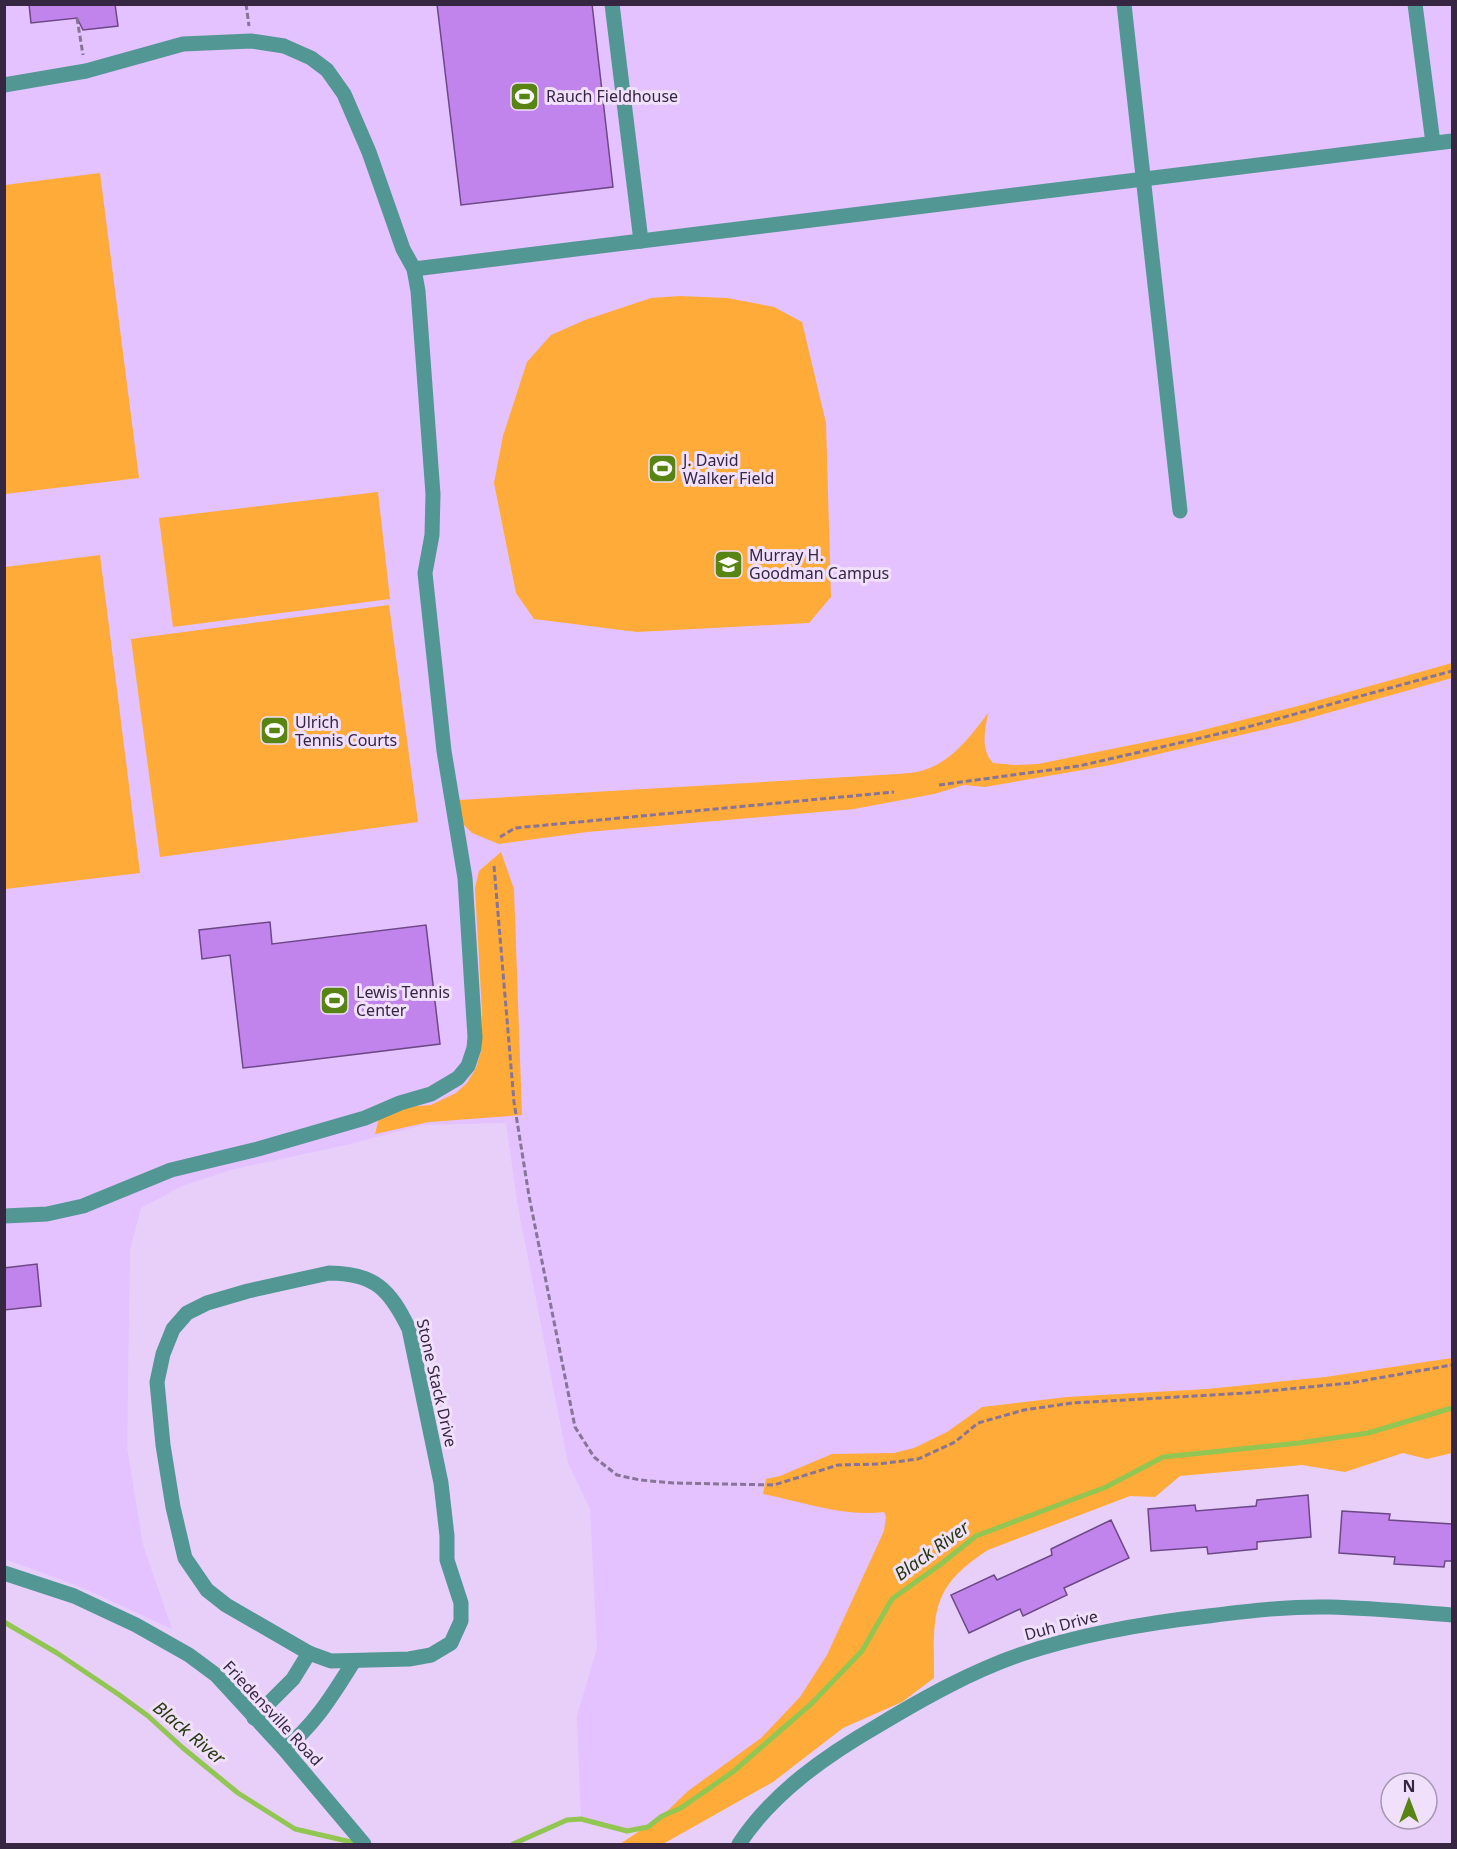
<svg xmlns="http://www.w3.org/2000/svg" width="1457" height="1849" viewBox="0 0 1457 1849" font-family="'Noto Sans',sans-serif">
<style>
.built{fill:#e4c1ff}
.green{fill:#feab39}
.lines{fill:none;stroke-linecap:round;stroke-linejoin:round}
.stream{stroke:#91c652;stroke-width:5}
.building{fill:#c184ec;stroke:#6d4886;stroke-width:1.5}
.path{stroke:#877497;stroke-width:3;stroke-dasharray:6 3;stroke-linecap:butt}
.minor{stroke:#529793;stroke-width:15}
.labels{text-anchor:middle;stroke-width:6;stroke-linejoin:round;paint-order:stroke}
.poi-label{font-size:16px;fill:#362642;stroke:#f0e0fc;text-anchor:start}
.street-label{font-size:16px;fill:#362642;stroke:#f0e0fc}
.water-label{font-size:18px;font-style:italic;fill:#253a0a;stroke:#f0e0fc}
</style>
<rect width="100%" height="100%" fill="#e7cffa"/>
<path class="built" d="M 4,5 L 1452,5 L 1452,1408 L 1163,1457 L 976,1536 L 766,1744 L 648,1827 L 627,1831 L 603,1825 L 581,1819 L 577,1716 L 597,1648 L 590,1509 L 568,1463 L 518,1207 L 506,1123 L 423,1125 L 346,1145 L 234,1169 L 182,1186 L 141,1208 L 130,1250 L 127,1447 L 143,1545 L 172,1629 L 83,1588 L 5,1559 Z"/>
<g class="green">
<path d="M 100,173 L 139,478 L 5,494 L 5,185 Z"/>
<path d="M 680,296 L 727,298 L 774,307 L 802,322 L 826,423 L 831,597 L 809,623 L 637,632 L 534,619 L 516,593 L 494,483 L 503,436 L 527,362 L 551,335 L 585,320 L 651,298 Z"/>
<path d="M 378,492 L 390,599 L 173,627 L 159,518 Z"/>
<path d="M 100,555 L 140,873 L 5,889 L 5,567 Z"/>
<path d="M 389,605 L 418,822 L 160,857 L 131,639 Z"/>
<path d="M 1452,663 L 1452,678 L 1292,723 L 1111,765 L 985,787 L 964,785 L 934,794 L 854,809 L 587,832 L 499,844 L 472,833 L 462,823 L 459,800 L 898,774 C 905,773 914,773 921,771 C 951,763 971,736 988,713 C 985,731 980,748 993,763 L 1016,765 L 1038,764 L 1195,732 L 1302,705 Z"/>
<path d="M 501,852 L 514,889 L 522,1115 L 429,1122 L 375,1134 L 380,1114 L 406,1107 L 431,1105 L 456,1093 L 467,1083 L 476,1068 L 482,1048 L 482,1012 L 475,888 L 479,871 Z"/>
<path d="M 1452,1358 L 1452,1453 L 1427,1459 L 1403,1453 L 1345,1472 L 1302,1465 L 1180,1476 L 1155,1497 L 1130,1496 L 988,1550 C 929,1588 934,1614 934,1678 L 902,1702 L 843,1728 L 773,1782 L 663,1844 L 620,1844 L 662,1816 L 688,1791 L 761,1738 L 800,1697 L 827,1655 L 884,1531 L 886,1517 L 884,1512 C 842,1517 804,1502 763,1494 L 766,1479 L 780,1476 L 832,1454 L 894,1453 L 914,1448 L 947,1432 L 982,1407 L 1067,1397 L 1207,1389 L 1325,1377 Z"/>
</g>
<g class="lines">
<g class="stream">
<path d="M 4,1622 L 57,1653 L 118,1694 L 148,1716 L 183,1748 L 238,1793 L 295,1829 L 360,1844"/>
<path d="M 513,1844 L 567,1820 L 581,1819 L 627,1831 L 648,1827 L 662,1816 L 681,1808 L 734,1771 L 811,1704 L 862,1651 L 892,1599 L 941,1564 L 976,1536 L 1106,1487 L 1163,1457 L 1299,1443 L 1368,1433 L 1452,1408"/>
</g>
</g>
<g class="building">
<path d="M 29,4 L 115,4 L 118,26 L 83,30 L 77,18 L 31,23 Z"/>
<path d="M 437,4 L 592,4 L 613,187 L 461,205 Z"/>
<path d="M 270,922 L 272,944 L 426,925 L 440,1044 L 243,1068 L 230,955 L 202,959 L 199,930 Z"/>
<path d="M 37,1264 L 41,1306 L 4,1310 L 4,1268 Z"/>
<path d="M 1308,1495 L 1311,1537 L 1257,1542 L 1257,1549 L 1208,1554 L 1207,1547 L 1151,1551 L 1148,1509 L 1195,1505 L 1196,1511 L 1256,1506 L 1257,1500 Z"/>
<path d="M 1342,1511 L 1390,1514 L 1389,1520 L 1452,1524 L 1452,1561 L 1445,1561 L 1444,1567 L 1394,1564 L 1395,1557 L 1339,1553 Z"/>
<path d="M 1111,1520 L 1129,1558 L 1064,1588 L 1067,1595 L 1023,1616 L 1020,1609 L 969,1633 L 951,1595 L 994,1575 L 997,1580 L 1052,1555 L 1051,1549 Z"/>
</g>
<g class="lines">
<g class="path">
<path d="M 246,4 L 249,26"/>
<path d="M 77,18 L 83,55"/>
<path d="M 939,785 L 1079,766 L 1244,728 L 1452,671"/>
<path d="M 500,837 L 515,828 L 894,792"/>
<path d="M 494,866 L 514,1102 L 529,1196 L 575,1427 L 594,1457 L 617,1475 L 640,1480 L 674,1483 L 774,1485 L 838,1465 L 878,1464 L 918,1459 L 955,1442 L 978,1423 L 1024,1410 L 1072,1403 L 1247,1393 L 1350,1383 L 1452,1365"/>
</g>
<g class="minor">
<path d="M 612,4 L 641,241"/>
<path d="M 1124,4 L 1180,511"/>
<path d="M 1415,4 L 1433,143"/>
<path d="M 4,85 L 86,71 L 183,44 L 251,41 L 284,46 L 311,58 L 327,70 L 344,94 L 369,152 L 403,249 L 414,269 L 418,291 L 433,494 L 432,535 L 425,573 L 444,751 L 465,878 L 475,1037 L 474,1048 L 468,1066 L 458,1078 L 431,1094 L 400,1103 L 365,1118 L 258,1149 L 171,1170 L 83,1206 L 47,1214 L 4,1216"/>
<path d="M 414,269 L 1452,141"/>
<path d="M 329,1273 C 375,1273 390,1290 409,1329 L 441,1483 L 447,1536 L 447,1560 L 461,1603 L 461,1621 L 451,1643 L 431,1655 L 409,1659 L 331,1661 L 309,1653 L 226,1605 L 207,1590 L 185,1558 L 173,1507 L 163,1445 L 157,1382 L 163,1354 L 173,1329 L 187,1313 L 207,1303 L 248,1291 Z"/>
<path d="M 4,1573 L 74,1596 L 136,1625 L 189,1655 L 216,1675 L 284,1749 L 364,1844"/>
<path d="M 254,1718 L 293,1679 L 309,1653"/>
<path d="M 284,1749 C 315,1725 333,1694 354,1661"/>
<path d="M 739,1844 C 772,1793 827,1755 879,1725 C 924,1698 972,1671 1022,1654 C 1082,1634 1145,1623 1208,1616 C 1249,1611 1289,1606 1330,1607 C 1371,1608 1412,1612 1452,1615"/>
</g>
</g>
<defs>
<symbol id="stadium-square" viewBox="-11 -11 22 22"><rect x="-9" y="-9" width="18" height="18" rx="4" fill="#578412" stroke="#f0e0fc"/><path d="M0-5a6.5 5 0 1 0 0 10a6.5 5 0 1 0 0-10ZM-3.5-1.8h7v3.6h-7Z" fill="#fff"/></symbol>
<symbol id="university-square" viewBox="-11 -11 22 22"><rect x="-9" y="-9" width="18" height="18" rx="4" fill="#578412" stroke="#f0e0fc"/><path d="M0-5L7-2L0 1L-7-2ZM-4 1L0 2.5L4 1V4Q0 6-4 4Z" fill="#fff"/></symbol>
</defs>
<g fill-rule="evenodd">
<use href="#stadium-square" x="508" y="80" width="33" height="33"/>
<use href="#stadium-square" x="646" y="452" width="33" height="33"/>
<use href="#university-square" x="712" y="548" width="33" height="33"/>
<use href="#stadium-square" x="258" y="714" width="33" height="33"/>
<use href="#stadium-square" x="318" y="984" width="33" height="33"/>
</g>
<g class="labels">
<g class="poi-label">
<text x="546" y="102">Rauch Fieldhouse</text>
<text x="683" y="466">J. David<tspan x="683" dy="18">Walker Field</tspan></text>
<text x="749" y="561">Murray H.<tspan x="749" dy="18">Goodman Campus</tspan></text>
<text x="295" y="728">Ulrich<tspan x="295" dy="18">Tennis Courts</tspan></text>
<text x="356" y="998">Lewis Tennis<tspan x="356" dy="18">Center</tspan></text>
</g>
<g class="street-label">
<text transform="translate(437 1383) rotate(77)" y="6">Stone Stack Drive</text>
<text transform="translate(1061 1625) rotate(-15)" y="6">Duh Drive</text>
<text transform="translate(273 1713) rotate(47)" y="6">Friedensville Road</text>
</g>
<g class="water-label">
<text transform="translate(932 1551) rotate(-36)" y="6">Black River</text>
<text transform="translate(189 1733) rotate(40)" y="6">Black River</text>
</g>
</g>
<rect width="1457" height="1849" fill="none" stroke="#362642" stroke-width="12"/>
<g transform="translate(1409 1801)"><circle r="28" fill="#f0e0fc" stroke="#a696b2" stroke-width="1.5"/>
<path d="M0-4.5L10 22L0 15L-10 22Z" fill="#578412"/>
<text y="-9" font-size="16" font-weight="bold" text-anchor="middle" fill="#362642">N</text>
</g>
</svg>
